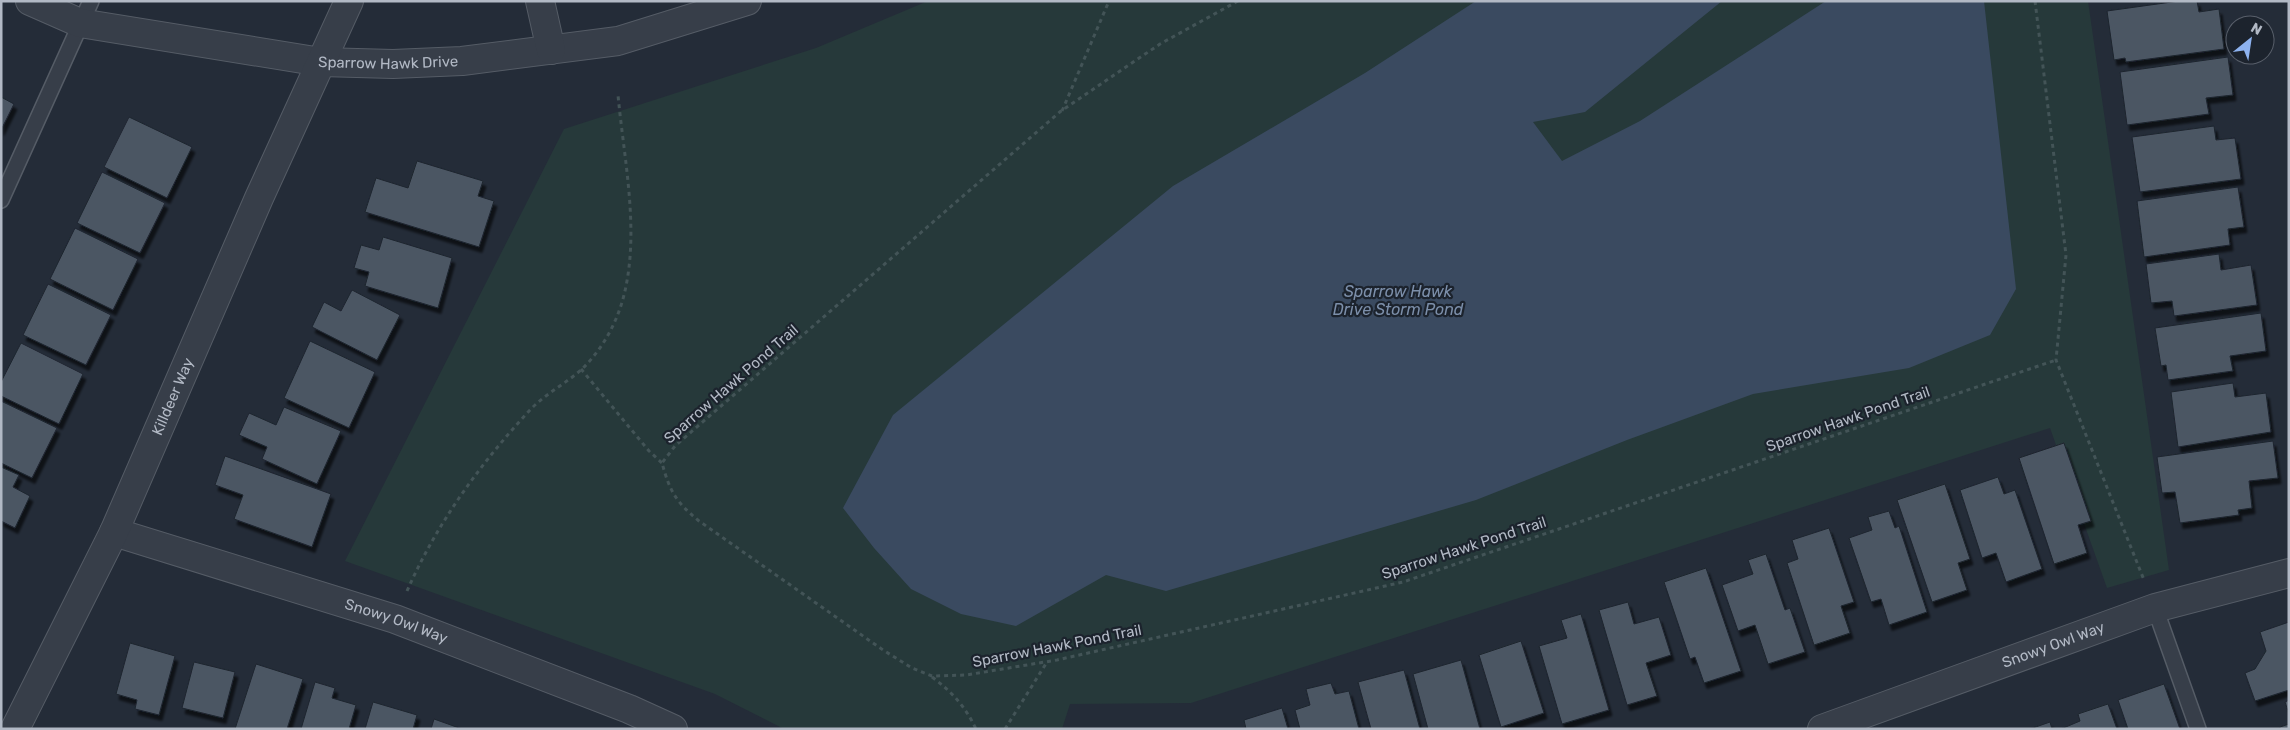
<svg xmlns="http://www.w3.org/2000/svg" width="2290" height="730" viewBox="0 0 2290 730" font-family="Rubik,sans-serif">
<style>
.green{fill:#26393a}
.water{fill:#3a4a60}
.building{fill:#4c5664;stroke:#1e252f;filter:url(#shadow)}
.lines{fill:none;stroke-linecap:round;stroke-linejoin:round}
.lane-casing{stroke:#555c66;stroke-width:18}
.street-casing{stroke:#555c66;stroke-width:30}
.path{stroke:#435457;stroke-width:3;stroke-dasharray:4 4;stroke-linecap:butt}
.lane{stroke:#373e49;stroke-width:15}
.street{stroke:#373e49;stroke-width:28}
.labels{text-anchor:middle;stroke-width:4.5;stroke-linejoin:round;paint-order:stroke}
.street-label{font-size:15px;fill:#b2b9c5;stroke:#1c232d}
.water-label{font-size:16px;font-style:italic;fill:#7c8faa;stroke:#1c232d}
</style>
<defs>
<filter id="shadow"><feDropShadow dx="3" dy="5.5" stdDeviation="1" flood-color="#0009"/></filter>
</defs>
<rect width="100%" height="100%" fill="#242c38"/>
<path class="green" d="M 928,1 L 2088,1 L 2169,570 L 2107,588 L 2050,428 L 1191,703 L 1070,704 L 1062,729 L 784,729 L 715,694 L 345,561 L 564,129 L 816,48 Z"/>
<path class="water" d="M 1476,1 L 1722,1 L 1585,112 L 1533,122 L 1562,161 L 1640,121 L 1826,1 L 1984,1 L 2016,289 L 1990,335 L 1909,368 L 1753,394 L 1627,440 L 1476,500 L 1166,591 L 1106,575 L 1016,626 L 961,614 L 911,589 L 874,548 L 843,508 L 893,415 L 1173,186 L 1365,73 Z"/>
<g class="building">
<path d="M 2179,1 L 2197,1 L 2199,12 L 2219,9 L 2224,49 L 2126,62 L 2125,58 L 2114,60 L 2107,11 Z"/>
<path d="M 2228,57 L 2233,95 L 2206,98 L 2209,114 L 2127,125 L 2120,72 Z"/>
<path d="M 1,97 L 14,104 L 1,130 Z"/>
<path d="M 129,117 L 192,147 L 167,198 L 104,167 Z"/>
<path d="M 2214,126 L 2216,140 L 2235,138 L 2241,179 L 2140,192 L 2132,137 Z"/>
<path d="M 417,161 L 483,181 L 478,196 L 494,201 L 479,247 L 365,212 L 376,178 L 408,188 Z"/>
<path d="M 102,172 L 165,203 L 140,253 L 77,223 Z"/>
<path d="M 2238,187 L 2244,227 L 2228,229 L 2230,245 L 2144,257 L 2137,201 Z"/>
<path d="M 75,228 L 138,259 L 113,310 L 50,279 Z"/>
<path d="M 383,237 L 452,258 L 438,308 L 365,286 L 369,272 L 354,268 L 361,245 L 379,250 Z"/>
<path d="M 2219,254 L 2221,270 L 2251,265 L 2257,305 L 2174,316 L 2172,301 L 2151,303 L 2146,264 Z"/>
<path d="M 48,284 L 111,315 L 86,365 L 23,335 Z"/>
<path d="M 352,290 L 400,315 L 377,360 L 312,327 L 324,302 L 341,311 Z"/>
<path d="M 2261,313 L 2266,351 L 2230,356 L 2233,371 L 2168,380 L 2166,365 L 2161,366 L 2155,328 Z"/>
<path d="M 310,341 L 375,372 L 349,428 L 284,398 Z"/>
<path d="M 21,343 L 83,374 L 59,424 L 1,396 L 1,382 Z"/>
<path d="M 2233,383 L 2235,397 L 2266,393 L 2271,432 L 2178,447 L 2171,392 Z"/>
<path d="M 1,401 L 57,428 L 32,478 L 1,463 Z"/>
<path d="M 284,407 L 341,431 L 317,484 L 262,459 L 267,447 L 239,435 L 249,413 L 276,425 Z"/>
<path d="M 2273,441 L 2278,478 L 2249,481 L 2252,508 L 2238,510 L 2239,515 L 2180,523 L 2175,492 L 2162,493 L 2157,457 Z"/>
<path d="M 2064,443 L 2091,521 L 2078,525 L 2087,553 L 2054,564 L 2019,458 Z"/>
<path d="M 225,456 L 331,494 L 312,547 L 234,519 L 243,495 L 215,485 Z"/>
<path d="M 1,467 L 19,475 L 13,487 L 30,496 L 15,528 L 1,521 Z"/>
<path d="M 1998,477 L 2004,494 L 2015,490 L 2042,569 L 2006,582 L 1996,553 L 1982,558 L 1960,490 Z"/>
<path d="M 1945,484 L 1970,559 L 1958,563 L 1967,590 L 1932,602 L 1897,500 Z"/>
<path d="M 1889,511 L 1895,528 L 1899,526 L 1927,612 L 1889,625 L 1881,599 L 1871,602 L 1849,538 L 1872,530 L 1868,517 Z"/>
<path d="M 1829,528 L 1854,602 L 1841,606 L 1850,633 L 1814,645 L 1787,563 L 1798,559 L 1792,540 Z"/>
<path d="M 1766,554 L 1785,610 L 1790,608 L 1805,652 L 1768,664 L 1755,625 L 1738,631 L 1722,585 L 1753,574 L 1748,560 Z"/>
<path d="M 1706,568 L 1741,671 L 1704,683 L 1695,657 L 1690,659 L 1664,582 Z"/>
<path d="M 1628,602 L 1634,624 L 1659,617 L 1671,655 L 1646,663 L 1657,696 L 1627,705 L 1599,610 Z"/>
<path d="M 1581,614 L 1609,710 L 1562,724 L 1539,646 L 1567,638 L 1561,620 Z"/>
<path d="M 2289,622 L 2289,690 L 2255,701 L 2245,673 L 2255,669 L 2266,651 L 2260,632 Z"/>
<path d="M 1521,641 L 1544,713 L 1501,727 L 1479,655 Z"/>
<path d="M 130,643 L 175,656 L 159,715 L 135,709 L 137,700 L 116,694 Z"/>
<path d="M 1461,660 L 1480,729 L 1428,729 L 1413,674 Z"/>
<path d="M 194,662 L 235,672 L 223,718 L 182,708 Z"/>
<path d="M 256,664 L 303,679 L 287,729 L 235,729 Z"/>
<path d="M 1404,670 L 1420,729 L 1371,729 L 1358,682 Z"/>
<path d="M 315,682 L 335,688 L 332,698 L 356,705 L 349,729 L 301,729 Z"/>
<path d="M 1331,683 L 1335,694 L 1349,691 L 1359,729 L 1300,729 L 1295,710 L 1310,705 L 1306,689 Z"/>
<path d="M 2164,684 L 2180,729 L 2128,729 L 2118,700 Z"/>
<path d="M 2289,700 L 2289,714 L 2285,702 Z"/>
<path d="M 373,702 L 417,715 L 413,729 L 365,729 Z"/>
<path d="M 2108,704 L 2117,729 L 2061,729 L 2080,721 L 2078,714 Z"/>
<path d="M 1282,708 L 1288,729 L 1246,729 L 1244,720 Z"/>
<path d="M 434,719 L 462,729 L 431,729 Z"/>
<path d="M 2050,722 L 2052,729 L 2030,729 Z"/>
<path d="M 2289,724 L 2289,729 L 2280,729 L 2280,727 Z"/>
</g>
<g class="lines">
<defs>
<g id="lane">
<path d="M 1,200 L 91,1"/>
<path d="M 2155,608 L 2198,729"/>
</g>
<g id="street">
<path id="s1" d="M 30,1 L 80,23 L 321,62 L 393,64 L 462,61 L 618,41 L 747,1"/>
<path d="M 540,1 L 551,50"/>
<path id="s2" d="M 114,532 L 395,619 L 629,709 L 673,729"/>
<path id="s3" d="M 15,729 L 114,532 L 259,198 L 349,1"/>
<path id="s4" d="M 1822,729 L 2155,608 L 2289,573"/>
</g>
</defs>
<use href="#lane" class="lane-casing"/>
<use href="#street" class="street-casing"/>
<g class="path">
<path d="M 1238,1 L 1160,44 L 1061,111 L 675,446 L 662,463 C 670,492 676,502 699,521 L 883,650 L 912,668 L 932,676 L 966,675 L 1057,660 L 1403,582 L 2056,360"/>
<path d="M 2035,1 L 2066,255 L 2056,360 L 2144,580"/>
<path d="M 1062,111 L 1109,1"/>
<path d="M 581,369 L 649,451 L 662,463"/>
<path d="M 407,591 C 437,523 480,464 530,410 C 545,394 565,384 581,370 C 602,350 617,323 624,295 C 640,231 624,160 618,95"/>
<path d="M 932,677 C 952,692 965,706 976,729"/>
<path d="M 1005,729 L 1047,662"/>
</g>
<use href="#lane" class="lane"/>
<use href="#street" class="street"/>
</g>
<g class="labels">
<g class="street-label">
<text dy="5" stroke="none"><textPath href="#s1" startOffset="366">Sparrow Hawk Drive</textPath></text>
<text transform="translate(731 384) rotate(-41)" y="5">Sparrow Hawk Pond Trail</text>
<text dy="5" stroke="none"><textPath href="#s3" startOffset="368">Killdeer Way</textPath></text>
<text transform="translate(1848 419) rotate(-19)" y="5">Sparrow Hawk Pond Trail</text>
<text transform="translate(1464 548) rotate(-18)" y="5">Sparrow Hawk Pond Trail</text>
<text dy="5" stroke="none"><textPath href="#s2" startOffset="296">Snowy Owl Way</textPath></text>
<text dy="5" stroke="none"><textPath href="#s4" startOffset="246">Snowy Owl Way</textPath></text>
<text transform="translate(1057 646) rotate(-11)" y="5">Sparrow Hawk Pond Trail</text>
</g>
<g class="water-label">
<text x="1398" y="297">Sparrow Hawk<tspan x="1398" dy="18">Drive Storm Pond</tspan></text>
</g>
</g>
<rect width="2290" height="730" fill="none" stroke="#b2b9c5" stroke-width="5"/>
<g transform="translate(2250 40) rotate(30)"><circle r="24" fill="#1c232d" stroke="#585f6a"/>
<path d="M0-4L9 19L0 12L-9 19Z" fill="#8db2ef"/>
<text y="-8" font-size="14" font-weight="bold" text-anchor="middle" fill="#b2b9c5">N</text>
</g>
</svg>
